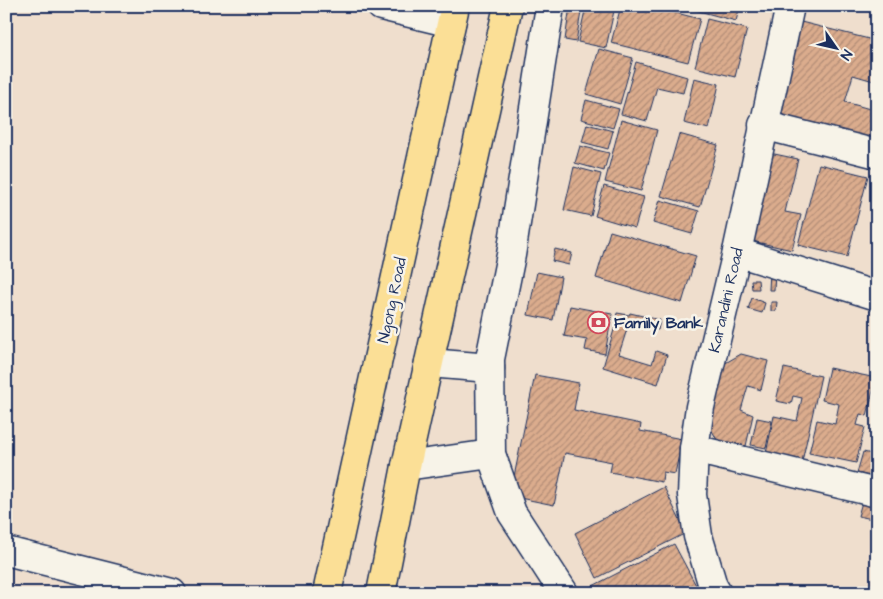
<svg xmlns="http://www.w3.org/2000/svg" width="883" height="599" viewBox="0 0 883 599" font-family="'Architects Daughter',sans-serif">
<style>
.building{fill:url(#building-hatch);stroke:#1b2f5e}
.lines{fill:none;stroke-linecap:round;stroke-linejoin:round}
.minor-casing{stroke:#1b2f5e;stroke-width:31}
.major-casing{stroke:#1b2f5e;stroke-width:31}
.minor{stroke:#f7f3e8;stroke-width:28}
.major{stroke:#fbdf96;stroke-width:28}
.labels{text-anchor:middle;stroke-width:5;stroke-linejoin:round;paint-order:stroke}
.street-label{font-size:16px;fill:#1b2f5e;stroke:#f7f3e8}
.poi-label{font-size:16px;font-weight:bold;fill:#1b2f5e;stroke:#f7f3e8;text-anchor:start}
</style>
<defs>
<pattern id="building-hatch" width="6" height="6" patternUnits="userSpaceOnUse" patternTransform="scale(1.25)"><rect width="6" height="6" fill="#dbac8d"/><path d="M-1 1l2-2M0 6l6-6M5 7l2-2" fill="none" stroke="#b18c76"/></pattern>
</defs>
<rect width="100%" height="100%" fill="#efdecd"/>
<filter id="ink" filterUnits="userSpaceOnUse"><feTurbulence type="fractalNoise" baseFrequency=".02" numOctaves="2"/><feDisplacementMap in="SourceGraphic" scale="10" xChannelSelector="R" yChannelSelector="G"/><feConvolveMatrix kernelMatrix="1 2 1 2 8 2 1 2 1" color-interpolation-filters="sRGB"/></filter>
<g filter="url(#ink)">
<g class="building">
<path d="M 570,6 L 582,6 L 576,42 L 565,40 Z"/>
<path d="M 586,6 L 615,6 L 606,48 L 578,42 Z"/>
<path d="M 621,6 L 649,6 L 700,19 L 688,62 L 611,43 Z"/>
<path d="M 680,6 L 740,6 L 736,21 Z"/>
<path d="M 707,19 L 747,29 L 735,77 L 695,67 Z"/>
<path d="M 793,20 L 877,41 L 877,82 L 853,75 L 845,102 L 877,111 L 877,118 L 871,141 L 768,115 Z"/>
<path d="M 599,49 L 633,58 L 620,104 L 586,94 Z"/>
<path d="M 636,62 L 687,77 L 683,93 L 657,87 L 647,121 L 621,114 Z"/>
<path d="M 694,78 L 719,84 L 709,129 L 684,123 Z"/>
<path d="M 586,100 L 619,109 L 613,128 L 581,119 Z"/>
<path d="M 621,120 L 657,130 L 641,191 L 605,182 Z"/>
<path d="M 587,124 L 613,131 L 608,149 L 582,142 Z"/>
<path d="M 679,134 L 718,145 L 700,207 L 661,196 Z"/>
<path d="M 580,146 L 609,153 L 604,171 L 575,163 Z"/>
<path d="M 765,152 L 798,159 L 785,212 L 801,215 L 792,250 L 743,239 Z"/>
<path d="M 819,164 L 868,176 L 847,257 L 798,245 Z"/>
<path d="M 574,167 L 601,174 L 591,216 L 564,210 Z"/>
<path d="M 604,186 L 644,197 L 635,228 L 595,216 Z"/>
<path d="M 660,200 L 699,211 L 692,234 L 653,223 Z"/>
<path d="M 610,231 L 696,256 L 682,303 L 596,278 Z"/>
<path d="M 877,233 L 877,264 L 870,263 Z"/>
<path d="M 555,249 L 572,253 L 569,265 L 552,261 Z"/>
<path d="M 770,271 L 775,272 L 774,290 L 769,290 Z"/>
<path d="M 537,272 L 561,277 L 553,320 L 528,315 Z"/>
<path d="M 751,280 L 758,280 L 759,289 L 752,289 Z"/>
<path d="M 752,298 L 765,303 L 762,313 L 748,309 Z"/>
<path d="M 771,302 L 777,302 L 776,311 L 771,311 Z"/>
<path d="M 570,306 L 612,314 L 605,354 L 585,350 L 587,340 L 564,336 Z"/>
<path d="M 617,313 L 629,315 L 630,313 L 660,320 L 658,330 L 631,324 L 632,322 L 616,318 Z"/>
<path d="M 616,323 L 628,326 L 619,354 L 652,364 L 656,351 L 667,355 L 658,384 L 603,367 Z"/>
<path d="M 741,354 L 768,361 L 761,390 L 748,386 L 741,410 L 753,415 L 746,446 L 717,440 L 708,423 L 722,365 Z"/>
<path d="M 784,368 L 821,376 L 801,466 L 765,458 L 774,416 L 797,421 L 802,398 L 793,396 L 791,404 L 776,401 Z"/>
<path d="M 829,368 L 876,378 L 867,416 L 860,414 L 857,425 L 865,427 L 856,463 L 809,453 L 817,420 L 835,424 L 839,404 L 822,400 Z"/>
<path d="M 535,375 L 579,383 L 574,410 L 641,424 L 640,431 L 682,439 L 675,474 L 663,472 L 662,482 L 610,472 L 612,462 L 565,453 L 554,505 L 510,496 Z"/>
<path d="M 757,418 L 772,421 L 766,448 L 751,445 Z"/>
<path d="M 863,452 L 877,455 L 877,478 L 857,473 Z"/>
<path d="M 664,487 L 686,533 L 597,578 L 575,533 Z"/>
<path d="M 864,495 L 877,499 L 877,520 L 858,516 Z"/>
<path d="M 674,544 L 699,591 L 696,593 L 587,593 L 585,590 Z"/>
</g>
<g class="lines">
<defs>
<g id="minor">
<path d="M 381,6 L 451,23"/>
<path d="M 550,6 L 511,255 L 490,359 L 491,454 L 512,513 L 564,593"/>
<path d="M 763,125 L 877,154"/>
<path d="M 737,252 L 877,296"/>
<path d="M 429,363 L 490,368"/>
<path d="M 694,449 L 877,493"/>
<path d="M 406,466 L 491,454"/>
<path d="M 6,551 L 172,593"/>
<path d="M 717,593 L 713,586 L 698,536 L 692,495 L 694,449 L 700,407 L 737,252 L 790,6"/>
</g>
<g id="major">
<path d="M 327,593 L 455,6"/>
<path d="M 381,593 L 406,466 L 508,6"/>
</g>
</defs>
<use href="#minor" class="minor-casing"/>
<use href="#major" class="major-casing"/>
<use href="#minor" class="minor"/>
<use href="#major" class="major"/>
</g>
</g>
<defs>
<symbol id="bank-ring" viewBox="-11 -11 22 22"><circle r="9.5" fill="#f7f3e8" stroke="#d1495b" stroke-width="1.5"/><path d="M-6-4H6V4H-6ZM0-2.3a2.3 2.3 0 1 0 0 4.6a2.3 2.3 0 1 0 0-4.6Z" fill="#d1495b"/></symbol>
</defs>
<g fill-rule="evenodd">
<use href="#bank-ring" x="586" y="310" width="25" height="25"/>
</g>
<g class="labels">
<g class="street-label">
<text transform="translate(391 300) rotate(-78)" y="6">Ngong Road</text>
<text transform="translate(725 300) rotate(-77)" y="6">Karandini Road</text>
</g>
<g class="poi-label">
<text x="614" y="328">Family Bank</text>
</g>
</g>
<rect width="883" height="599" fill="none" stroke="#f7f3e8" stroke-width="25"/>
<rect x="12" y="12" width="858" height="574" fill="none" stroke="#1b2f5e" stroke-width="2" filter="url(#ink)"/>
<g transform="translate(836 48) rotate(124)" stroke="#f7f3e8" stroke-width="4" paint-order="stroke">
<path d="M0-4L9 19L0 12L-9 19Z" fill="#1b2f5e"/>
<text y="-8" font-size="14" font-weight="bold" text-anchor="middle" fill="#1b2f5e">N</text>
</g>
</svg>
